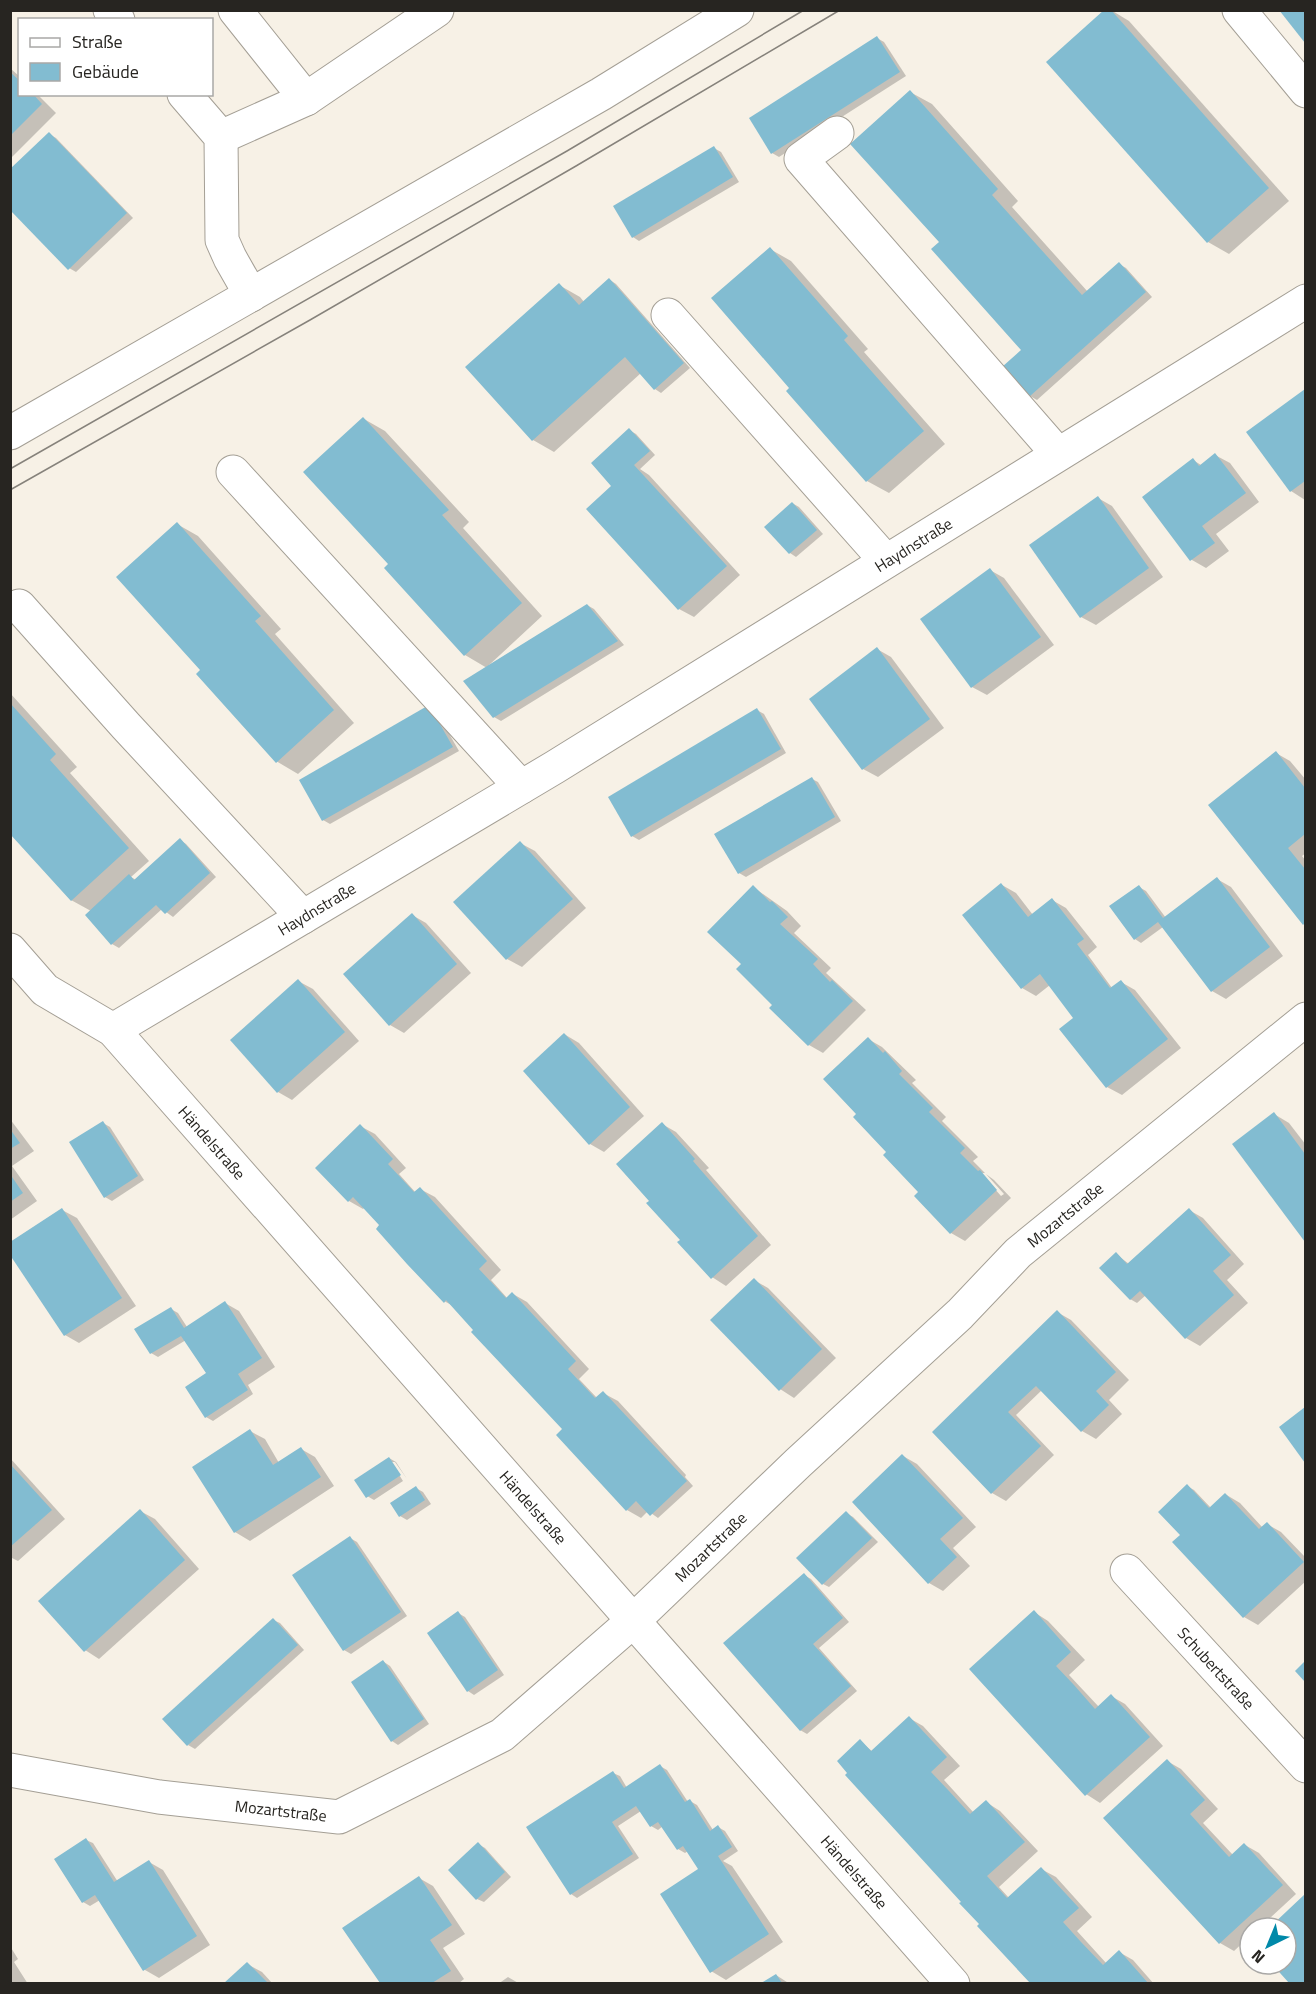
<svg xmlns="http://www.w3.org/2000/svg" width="1316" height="1994" viewBox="0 0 1316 1994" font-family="'Titillium Web',sans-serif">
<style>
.shadow{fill:#0003}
.building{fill:#82bcd1}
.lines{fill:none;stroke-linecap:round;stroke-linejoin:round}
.minor-casing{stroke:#a49f95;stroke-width:35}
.major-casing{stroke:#a49f95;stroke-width:35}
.minor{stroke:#fff;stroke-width:33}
.major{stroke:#fff;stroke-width:33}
.tram{stroke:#86827b;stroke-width:1.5}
.labels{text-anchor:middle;stroke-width:6;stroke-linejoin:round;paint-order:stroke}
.street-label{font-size:16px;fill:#272521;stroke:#fff}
</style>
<rect width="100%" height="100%" fill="#f7f1e6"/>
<g class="shadow">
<path d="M 1111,10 L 1129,21 L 1289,201 L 1229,254 L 1208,242 L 1048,62 Z"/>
<path d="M 877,38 L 884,42 L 906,76 L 779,157 L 772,153 Z"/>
<path d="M 10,68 L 20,77 L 20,94 L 37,94 L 56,113 L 10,159 Z"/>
<path d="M 910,92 L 932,104 L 1018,201 L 1012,207 L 1088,292 L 1119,264 L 1126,268 L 1152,297 L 1037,400 L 1030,396 L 1004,367 L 1023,350 L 941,242 Z"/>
<path d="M 49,134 L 56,138 L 133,218 L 76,272 L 69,268 Z"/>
<path d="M 714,148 L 721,152 L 739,182 L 639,241 L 633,237 Z"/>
<path d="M 770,249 L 791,261 L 868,349 L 864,352 L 945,444 L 889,493 L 867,481 L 788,391 L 791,388 Z"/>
<path d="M 610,280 L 616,284 L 690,368 L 661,393 L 655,389 L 641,373 L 554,452 L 533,440 L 559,285 L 580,297 L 584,302 Z"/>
<path d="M 1306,391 L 1306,499 L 1305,500 L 1291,491 L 1248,433 Z"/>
<path d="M 364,419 L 385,431 L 469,522 L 463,528 L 542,616 L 488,666 L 587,605 L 594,609 L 624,645 L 501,721 L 494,717 L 487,668 L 465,655 L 386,568 L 390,565 Z"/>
<path d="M 629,430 L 636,434 L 655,455 L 640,469 L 649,475 L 740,575 L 694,617 L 679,609 L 614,485 Z"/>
<path d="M 1215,455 L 1230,463 L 1259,502 L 1216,534 L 1229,551 L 1206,568 L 1192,560 L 1144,497 L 1193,460 L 1201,465 Z"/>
<path d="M 1098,498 L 1112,506 L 1163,577 L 1096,625 L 1081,617 Z"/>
<path d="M 792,503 L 799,507 L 823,534 L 796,557 L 790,553 Z"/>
<path d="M 177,524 L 198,536 L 281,629 L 275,634 L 354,723 L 298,774 L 276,761 L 202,670 Z"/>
<path d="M 990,570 L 1004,578 L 1054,645 L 987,695 L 972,687 Z"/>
<path d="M 877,649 L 891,657 L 944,728 L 878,777 L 863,769 Z"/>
<path d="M 10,693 L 77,767 L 70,773 L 149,861 L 131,877 L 136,880 L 180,840 L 186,844 L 216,877 L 173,917 L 162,909 L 119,948 L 112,944 L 87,915 L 91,911 L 71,900 L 10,831 Z"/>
<path d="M 757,710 L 764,714 L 786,753 L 639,840 L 632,836 L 610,798 Z"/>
<path d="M 436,711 L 459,751 L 330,824 L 323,820 L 301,781 Z"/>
<path d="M 1276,753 L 1290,761 L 1306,780 L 1306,853 L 1302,856 L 1306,861 L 1306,925 L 1210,805 Z"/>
<path d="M 812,779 L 818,782 L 841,821 L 746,877 L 739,873 Z"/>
<path d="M 520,843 L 535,851 L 586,908 L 522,967 L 507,959 L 456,902 Z"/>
<path d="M 1217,879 L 1231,887 L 1283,956 L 1226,999 L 1212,991 L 1163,927 L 1141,943 L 1135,939 L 1139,887 L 1146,891 L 1166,918 Z"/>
<path d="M 1002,885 L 1016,893 L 1033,915 L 1052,900 L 1066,908 L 1097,947 L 1088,955 L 1112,988 L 1121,982 L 1135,990 L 1181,1048 L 1122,1095 L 1107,1087 L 1061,1029 L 1075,1018 L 1050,985 L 1036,996 L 1022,988 Z"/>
<path d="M 753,887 L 787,911 L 801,926 L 794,933 L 831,968 L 826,973 L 866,1010 L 823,1053 L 809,1045 L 743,964 Z"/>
<path d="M 412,915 L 426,923 L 471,973 L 404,1033 L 390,1025 Z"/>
<path d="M 298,981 L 313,989 L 359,1041 L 292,1100 L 278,1092 L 232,1040 Z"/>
<path d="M 564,1034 L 579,1043 L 644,1116 L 604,1152 L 590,1144 Z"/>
<path d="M 868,1039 L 882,1047 L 916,1080 L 912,1083 L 946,1117 L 942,1121 L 978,1157 L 973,1161 L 985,1173 L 981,1173 L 1001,1196 L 1004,1194 L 986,1174 L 994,1180 L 1011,1198 L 965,1241 L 951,1233 L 859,1114 Z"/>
<path d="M 1274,1114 L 1289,1123 L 1306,1145 L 1306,1240 L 1234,1145 Z"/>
<path d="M 10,1119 L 34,1151 L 12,1166 L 37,1201 L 10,1220 Z"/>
<path d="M 103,1123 L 110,1127 L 144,1180 L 112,1201 L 105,1197 Z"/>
<path d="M 662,1124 L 676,1132 L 709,1168 L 706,1170 L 771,1245 L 726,1286 L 712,1277 L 651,1201 Z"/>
<path d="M 360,1126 L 375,1134 L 406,1168 L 399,1174 L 416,1193 L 420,1189 L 435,1197 L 501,1270 L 491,1280 L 508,1299 L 513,1294 L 527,1302 L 589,1369 L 579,1379 L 597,1398 L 603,1393 L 618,1401 L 686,1475 L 685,1477 L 693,1486 L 658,1518 L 648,1511 L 641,1518 L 627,1510 L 564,1429 L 476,1329 L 455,1307 L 444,1301 L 382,1225 L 365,1207 L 363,1209 L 349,1201 Z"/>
<path d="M 62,1210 L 77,1218 L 136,1306 L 79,1343 L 65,1335 Z"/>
<path d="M 1189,1210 L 1203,1218 L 1244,1264 L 1227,1280 L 1248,1303 L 1200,1346 L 1186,1338 L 1146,1295 L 1137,1303 L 1130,1299 L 1116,1254 L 1129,1264 Z"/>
<path d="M 754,1280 L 768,1288 L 836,1358 L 794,1398 L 780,1389 Z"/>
<path d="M 225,1303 L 239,1311 L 275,1367 L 248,1385 L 253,1394 L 213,1421 L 206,1417 L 207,1374 L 186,1340 L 158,1357 L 151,1353 L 171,1309 L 178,1313 L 187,1327 Z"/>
<path d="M 1057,1312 L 1071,1320 L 1129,1380 L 1109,1400 L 1122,1414 L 1096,1439 L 1082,1431 L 1042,1390 L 1016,1415 L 1054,1455 L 1006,1501 L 992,1493 L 934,1432 Z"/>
<path d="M 1306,1409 L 1306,1460 L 1281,1427 Z"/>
<path d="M 250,1431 L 265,1439 L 279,1463 L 301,1449 L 315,1457 L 334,1486 L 250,1541 L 235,1532 L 194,1467 Z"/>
<path d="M 903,1456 L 917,1464 L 976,1527 L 953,1548 L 970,1566 L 943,1591 L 929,1583 Z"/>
<path d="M 10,1458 L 65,1519 L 18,1561 L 10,1557 Z"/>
<path d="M 389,1458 L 396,1462 L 407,1479 L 395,1462 L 391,1462 L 403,1481 L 374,1500 L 367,1496 Z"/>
<path d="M 1187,1486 L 1194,1490 L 1211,1508 L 1225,1494 L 1240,1503 L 1263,1528 L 1267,1524 L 1281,1532 L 1306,1558 L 1306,1581 L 1258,1625 L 1244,1617 L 1182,1535 Z"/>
<path d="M 416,1488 L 423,1492 L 431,1504 L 407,1520 L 400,1516 L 392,1503 Z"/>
<path d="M 140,1511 L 155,1519 L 199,1569 L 99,1659 L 85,1650 Z"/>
<path d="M 846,1513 L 853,1517 L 878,1542 L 829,1587 L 823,1584 Z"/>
<path d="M 350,1538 L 357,1542 L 407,1616 L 351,1654 L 344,1650 Z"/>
<path d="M 804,1575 L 811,1579 L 849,1622 L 819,1648 L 857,1691 L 807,1734 L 800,1730 Z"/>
<path d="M 1034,1612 L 1048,1621 L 1085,1660 L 1069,1675 L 1099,1707 L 1111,1696 L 1125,1704 L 1163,1746 L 1100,1803 L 1086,1794 Z"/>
<path d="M 458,1613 L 465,1617 L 504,1675 L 474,1695 L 468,1691 Z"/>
<path d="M 273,1620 L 280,1623 L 304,1650 L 195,1749 L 188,1745 Z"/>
<path d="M 384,1662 L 390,1666 L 429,1724 L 398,1745 L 392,1741 Z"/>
<path d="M 909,1718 L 923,1726 L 960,1766 L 944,1780 L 974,1813 L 986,1802 L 1000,1811 L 1038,1851 L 999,1887 L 1009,1898 L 1041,1869 L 1056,1877 L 1092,1917 L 1077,1931 L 1107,1964 L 1119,1952 L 1133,1960 L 1154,1984 L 1032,1984 L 979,1926 L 981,1924 L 963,1901 L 860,1741 L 873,1752 Z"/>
<path d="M 1167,1761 L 1181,1769 L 1218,1809 L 1203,1823 L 1233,1855 L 1245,1845 L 1259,1853 L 1296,1894 L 1259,1928 L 1250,1928 L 1250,1936 L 1234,1951 L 1220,1943 Z"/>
<path d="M 660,1766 L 667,1770 L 688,1802 L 690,1801 L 697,1805 L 713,1830 L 718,1827 L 725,1831 L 738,1851 L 723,1861 L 732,1866 L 783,1942 L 726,1980 L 711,1971 L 701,1869 L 688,1851 L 685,1853 L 678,1849 L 663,1826 L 658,1830 L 651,1826 L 641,1811 L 618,1826 L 639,1858 L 577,1898 L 571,1894 L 613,1773 L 620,1776 L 627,1788 Z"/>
<path d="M 86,1840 L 93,1843 L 118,1882 L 149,1862 L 163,1870 L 210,1945 L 159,1978 L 145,1970 L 100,1900 L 90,1906 L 83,1902 L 56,1859 Z"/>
<path d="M 478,1844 L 485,1848 L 511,1877 L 484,1902 L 477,1899 Z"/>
<path d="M 419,1878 L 433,1886 L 465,1934 L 443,1948 L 464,1979 L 458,1984 L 382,1984 L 344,1928 Z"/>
<path d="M 1306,1896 L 1306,1984 L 1291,1984 L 1274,1964 L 1286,1964 L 1286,1928 L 1271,1928 Z"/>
<path d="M 10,1946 L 18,1959 L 14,1962 L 28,1984 L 10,1984 Z"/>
<path d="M 247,1964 L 262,1972 L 273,1984 L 226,1984 Z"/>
<path d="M 776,1975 L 790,1984 L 764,1984 Z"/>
<path d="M 508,1977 L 520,1984 L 498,1984 Z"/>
</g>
<g class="building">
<path d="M 1104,10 L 1111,10 L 1269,188 L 1207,243 L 1046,62 Z"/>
<path d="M 1279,10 L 1305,10 L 1305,43 Z"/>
<path d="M 877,36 L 900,72 L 771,154 L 749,118 Z"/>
<path d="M 10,72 L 20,81 L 20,94 L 33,94 L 42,104 L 10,136 Z"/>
<path d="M 910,90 L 998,189 L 992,195 L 1082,295 L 1119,262 L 1146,292 L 1029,397 L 1002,367 L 1021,350 L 931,249 L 939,242 L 850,144 Z"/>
<path d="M 49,132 L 127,213 L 68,270 L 10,210 L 10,169 Z"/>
<path d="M 714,146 L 733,177 L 632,238 L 613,206 Z"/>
<path d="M 770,247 L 848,336 L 844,340 L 924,431 L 866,482 L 786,391 L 789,388 L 711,298 Z"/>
<path d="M 609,278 L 684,363 L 654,390 L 625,357 L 532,441 L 465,367 L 559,283 L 579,305 Z"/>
<path d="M 1305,389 L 1305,481 L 1290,492 L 1246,432 Z"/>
<path d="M 363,417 L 449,510 L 442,515 L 522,603 L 464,656 L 384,568 L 388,564 L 303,472 Z"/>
<path d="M 629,428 L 650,451 L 634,465 L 727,566 L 678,610 L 586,509 L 611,486 L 591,463 Z"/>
<path d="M 1215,453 L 1246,493 L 1202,526 L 1215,543 L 1190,561 L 1142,497 L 1193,458 L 1199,466 Z"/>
<path d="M 1098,496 L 1149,568 L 1080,618 L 1029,545 Z"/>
<path d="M 792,502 L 817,530 L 789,554 L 764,527 Z"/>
<path d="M 177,522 L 261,616 L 255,621 L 334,710 L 276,763 L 196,674 L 200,670 L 116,577 Z"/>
<path d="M 990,568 L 1041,637 L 971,688 L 920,619 Z"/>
<path d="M 587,604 L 618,641 L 493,718 L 463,681 Z"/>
<path d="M 877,647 L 930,719 L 862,770 L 809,699 Z"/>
<path d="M 10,703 L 56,754 L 50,760 L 129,848 L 71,901 L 10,834 Z"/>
<path d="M 429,705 L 453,747 L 322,821 L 299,780 Z"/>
<path d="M 757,708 L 781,749 L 631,837 L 608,797 Z"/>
<path d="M 1276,751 L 1305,788 L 1305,834 L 1288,848 L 1305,869 L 1305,923 L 1303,925 L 1208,805 Z"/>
<path d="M 812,777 L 835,817 L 738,874 L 714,834 Z"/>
<path d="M 180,838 L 210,873 L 165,914 L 156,905 L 111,945 L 85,915 L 129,874 L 134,880 Z"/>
<path d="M 520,841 L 573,899 L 506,960 L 453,902 Z"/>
<path d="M 1217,877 L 1270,947 L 1211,992 L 1158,922 L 1134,940 L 1109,906 L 1139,885 L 1163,918 Z"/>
<path d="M 1001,883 L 1028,917 L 1052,898 L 1084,939 L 1077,944 L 1110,988 L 1121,980 L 1168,1039 L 1106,1088 L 1059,1029 L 1073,1018 L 1040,974 L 1021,989 L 962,915 Z"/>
<path d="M 753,885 L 770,902 L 772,901 L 788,917 L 780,924 L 818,959 L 813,964 L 830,982 L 832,980 L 853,1001 L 808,1046 L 769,1008 L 772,1005 L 736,969 L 741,964 L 707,932 Z"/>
<path d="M 412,913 L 457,964 L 389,1026 L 343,974 Z"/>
<path d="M 298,979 L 345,1032 L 277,1093 L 230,1040 Z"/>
<path d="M 564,1033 L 630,1107 L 589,1145 L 523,1071 Z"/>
<path d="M 868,1037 L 883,1053 L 885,1051 L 902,1071 L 899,1074 L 933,1108 L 929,1112 L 965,1148 L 960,1153 L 978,1171 L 980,1170 L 997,1190 L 950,1234 L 914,1196 L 918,1192 L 883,1155 L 886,1152 L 853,1117 L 856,1114 L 823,1079 Z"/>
<path d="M 1274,1112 L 1305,1154 L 1305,1242 L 1232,1144 Z"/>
<path d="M 103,1121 L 138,1176 L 104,1198 L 69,1142 Z"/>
<path d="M 662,1122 L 695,1159 L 693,1161 L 758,1236 L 711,1279 L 677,1242 L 680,1240 L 646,1203 L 649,1201 L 616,1164 Z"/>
<path d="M 360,1124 L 393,1159 L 388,1164 L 414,1192 L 420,1187 L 487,1261 L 479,1269 L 506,1298 L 512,1292 L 576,1361 L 568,1369 L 595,1398 L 603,1391 L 687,1481 L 650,1516 L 636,1501 L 626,1511 L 556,1435 L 562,1429 L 471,1332 L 473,1330 L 446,1300 L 444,1303 L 407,1264 L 376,1229 L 379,1225 L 353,1197 L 348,1202 L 315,1168 Z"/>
<path d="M 10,1129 L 20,1143 L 10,1149 Z"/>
<path d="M 10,1174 L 23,1193 L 10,1202 Z"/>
<path d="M 62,1208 L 122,1298 L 64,1336 L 10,1255 L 10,1242 Z"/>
<path d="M 1189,1208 L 1231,1255 L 1213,1271 L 1234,1295 L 1185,1339 L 1140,1291 L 1130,1300 L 1099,1268 L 1116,1252 L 1127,1264 Z"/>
<path d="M 754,1278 L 822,1349 L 779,1391 L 710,1320 Z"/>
<path d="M 225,1301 L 262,1358 L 238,1374 L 248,1390 L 205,1418 L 185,1387 L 206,1373 L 181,1336 L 150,1354 L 134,1329 L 171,1307 L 184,1328 Z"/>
<path d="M 1057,1310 L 1116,1372 L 1096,1391 L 1109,1405 L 1081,1432 L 1036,1386 L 1008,1412 L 1041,1446 L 991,1494 L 932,1432 Z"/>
<path d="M 1305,1407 L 1305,1463 L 1279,1427 Z"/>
<path d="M 250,1429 L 273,1465 L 301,1447 L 321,1477 L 234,1533 L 192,1467 Z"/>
<path d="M 902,1454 L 963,1518 L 940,1539 L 957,1557 L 928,1584 L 852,1502 Z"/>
<path d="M 389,1457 L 401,1475 L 366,1498 L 354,1480 Z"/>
<path d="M 10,1464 L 52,1510 L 10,1547 Z"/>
<path d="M 1187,1484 L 1209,1508 L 1225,1493 L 1259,1529 L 1267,1522 L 1304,1562 L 1243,1618 L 1172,1542 L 1180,1535 L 1158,1512 Z"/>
<path d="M 416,1486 L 425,1500 L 399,1517 L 390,1503 Z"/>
<path d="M 140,1509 L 185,1560 L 84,1652 L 38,1601 Z"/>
<path d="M 846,1511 L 872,1538 L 822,1585 L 796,1558 Z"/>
<path d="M 350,1536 L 401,1612 L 343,1651 L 292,1575 Z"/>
<path d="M 804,1573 L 843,1618 L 813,1644 L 851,1686 L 800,1731 L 723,1643 Z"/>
<path d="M 1034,1610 L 1071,1652 L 1056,1666 L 1074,1685 L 1095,1709 L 1111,1694 L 1150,1737 L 1085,1796 L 969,1669 Z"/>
<path d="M 458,1611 L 498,1670 L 467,1692 L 427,1633 Z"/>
<path d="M 273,1618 L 298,1645 L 187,1746 L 162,1719 Z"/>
<path d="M 383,1660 L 424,1719 L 391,1742 L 351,1682 Z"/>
<path d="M 1305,1661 L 1305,1682 L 1295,1671 Z"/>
<path d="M 909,1716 L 947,1757 L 931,1772 L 949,1791 L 970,1814 L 986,1800 L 1025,1842 L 987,1876 L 1007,1898 L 1041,1867 L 1079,1908 L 1063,1922 L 1081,1942 L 1103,1965 L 1119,1950 L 1148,1983 L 1030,1983 L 977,1926 L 979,1924 L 959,1903 L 961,1902 L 845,1775 L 847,1773 L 837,1761 L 860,1739 L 871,1751 Z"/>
<path d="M 1167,1759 L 1205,1800 L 1190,1814 L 1229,1857 L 1244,1843 L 1283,1885 L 1219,1944 L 1103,1818 Z"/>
<path d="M 660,1764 L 685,1802 L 690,1799 L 710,1831 L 718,1825 L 732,1847 L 718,1856 L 769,1934 L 710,1973 L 660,1894 L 698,1869 L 683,1846 L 677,1850 L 658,1822 L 650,1827 L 636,1806 L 612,1822 L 633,1854 L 570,1895 L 526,1827 L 613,1771 L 624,1788 Z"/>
<path d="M 86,1838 L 114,1882 L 149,1860 L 197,1936 L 143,1971 L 95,1895 L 82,1903 L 54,1859 Z"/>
<path d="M 478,1842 L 505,1872 L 476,1900 L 448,1870 Z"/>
<path d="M 419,1876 L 452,1925 L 430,1940 L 451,1971 L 432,1983 L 380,1983 L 342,1928 Z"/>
<path d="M 1305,1894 L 1305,1983 L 1289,1983 L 1272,1964 L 1286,1964 L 1286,1928 L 1269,1928 Z"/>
<path d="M 247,1962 L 268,1983 L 224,1983 Z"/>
<path d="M 776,1974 L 782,1983 L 761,1983 Z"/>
</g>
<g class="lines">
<defs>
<g id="minor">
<path d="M 110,10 L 118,20"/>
<path d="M 235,10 L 306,99"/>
<path d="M 1239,10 L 1306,91"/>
<path d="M 184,94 L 221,137 L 222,240 L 230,258 L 251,295"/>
<path d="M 837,133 L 801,159 L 1058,454"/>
<path d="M 221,137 L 306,99 L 437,10"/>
<path d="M 668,315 L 886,561"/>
<path d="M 233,472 L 521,787"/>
<path d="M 19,606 L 126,726 L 303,917"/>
<path id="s1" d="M 10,950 L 45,990 L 113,1030 L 953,1984"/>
<path id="s2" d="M 113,1030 L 555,767 L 1306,301"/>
<path id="s3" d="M 1127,1571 L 1306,1766"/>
<path id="s4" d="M 10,1770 L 159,1797 L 339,1817 L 502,1735 L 633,1621 L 798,1463 L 960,1314 L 1018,1253 L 1306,1019"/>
</g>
<path id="major" d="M 10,433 L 601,94 L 737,10"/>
</defs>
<use href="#minor" class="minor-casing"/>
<use href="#major" class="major-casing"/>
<use href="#minor" class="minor"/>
<use href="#major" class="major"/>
<g class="tram">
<path d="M 10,469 L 567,151 L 804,10"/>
<path d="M 10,490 L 310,320 L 576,166 L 840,10"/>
</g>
</g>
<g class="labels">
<g class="street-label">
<text dy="6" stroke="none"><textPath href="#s2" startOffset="936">Haydnstraße</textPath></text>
<text dy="6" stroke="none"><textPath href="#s2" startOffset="237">Haydnstraße</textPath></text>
<text dy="6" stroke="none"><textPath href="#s1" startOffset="282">Händelstraße</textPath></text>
<text dy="6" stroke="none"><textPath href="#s4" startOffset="1282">Mozartstraße</textPath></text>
<text dy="6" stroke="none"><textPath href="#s1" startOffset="768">Händelstraße</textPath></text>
<text dy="6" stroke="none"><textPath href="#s4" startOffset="796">Mozartstraße</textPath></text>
<text dy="6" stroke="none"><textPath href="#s3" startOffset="132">Schubertstraße</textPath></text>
<text dy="6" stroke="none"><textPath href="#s4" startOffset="274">Mozartstraße</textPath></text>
<text dy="6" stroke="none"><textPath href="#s1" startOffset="1254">Händelstraße</textPath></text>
</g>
</g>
<rect width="1316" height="1994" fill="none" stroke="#272521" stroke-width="24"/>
<rect x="18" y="18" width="195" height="78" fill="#ffffff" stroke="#a9a8a6" stroke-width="1.5"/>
<rect x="30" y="38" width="30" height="9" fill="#ffffff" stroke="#a9a8a6" stroke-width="1.5"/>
<text x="72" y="48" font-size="18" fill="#272521">Straße</text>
<rect x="30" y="63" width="30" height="18" fill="#82bcd1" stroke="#a9a8a6" stroke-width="1.5"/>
<text x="72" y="78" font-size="18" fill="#272521">Gebäude</text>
<g transform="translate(1268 1946) rotate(223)"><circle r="28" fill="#ffffff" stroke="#a9a8a6" stroke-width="1.5"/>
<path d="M0-4.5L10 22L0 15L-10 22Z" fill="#0089a9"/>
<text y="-9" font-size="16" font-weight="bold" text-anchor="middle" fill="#272521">N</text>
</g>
</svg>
